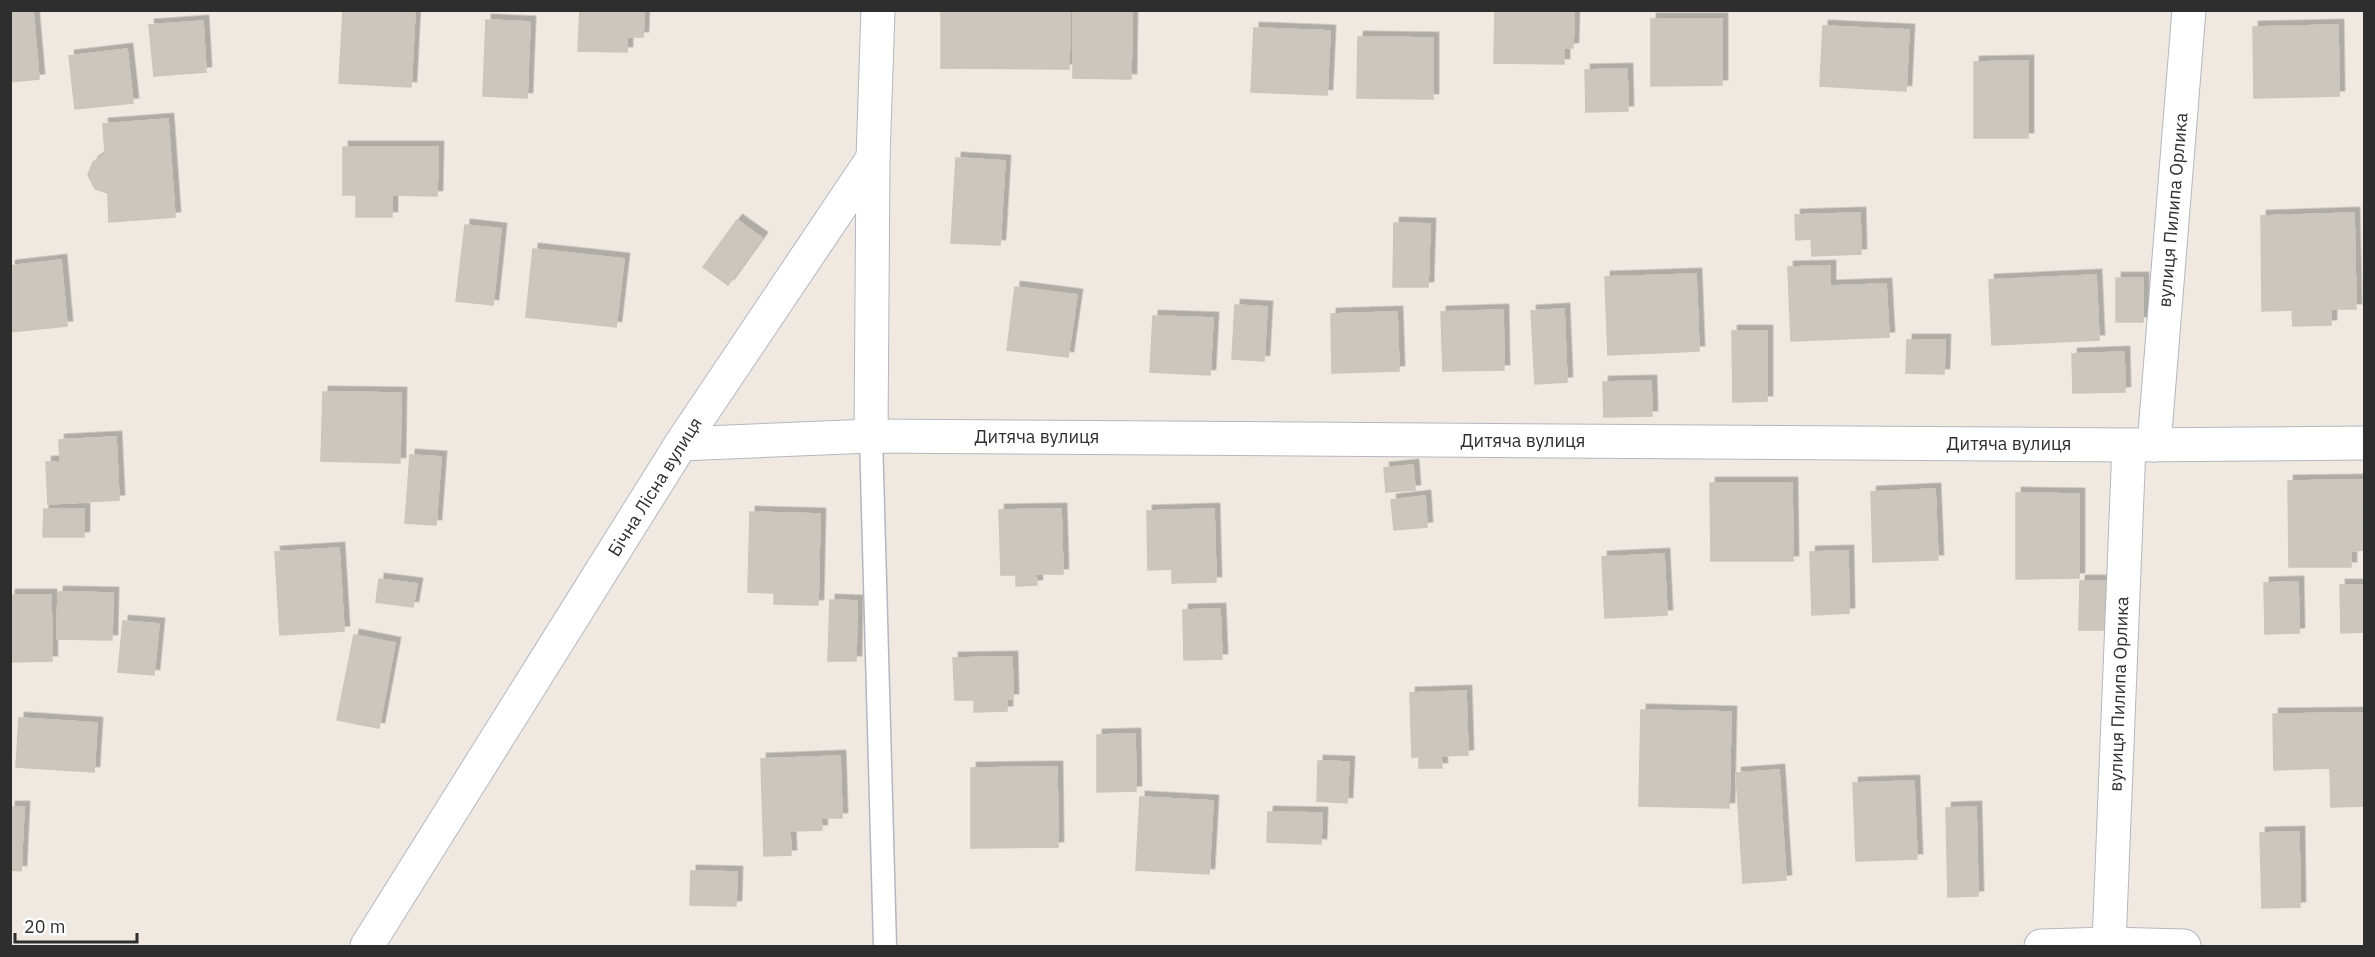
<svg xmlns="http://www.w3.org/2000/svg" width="2375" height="957" viewBox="0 0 2375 957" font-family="'IBM Plex Sans',sans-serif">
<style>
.building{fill:#cbc7bf;stroke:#cbc5ba;stroke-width:1.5;filter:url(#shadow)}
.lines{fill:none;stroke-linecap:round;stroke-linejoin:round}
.service-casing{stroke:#b4b7c1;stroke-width:25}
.minor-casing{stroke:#b4b7c1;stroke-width:35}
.service{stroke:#fff;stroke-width:22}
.minor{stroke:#fff;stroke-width:33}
.labels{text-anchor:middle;stroke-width:5;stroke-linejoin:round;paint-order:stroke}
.street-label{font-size:18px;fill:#2e2e2e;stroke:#fff}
</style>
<defs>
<filter id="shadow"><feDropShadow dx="5.5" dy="-5.5" stdDeviation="0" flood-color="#0004"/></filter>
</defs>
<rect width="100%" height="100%" fill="#efe9e1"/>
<g class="building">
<path d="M 33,10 L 39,79 L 10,82 L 10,12 Z"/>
<path d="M 343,10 L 415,10 L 411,87 L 339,83 Z"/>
<path d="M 580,10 L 644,10 L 643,37 L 627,37 L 627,52 L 578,51 Z"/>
<path d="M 941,10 L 1070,10 L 1069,69 L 941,68 Z"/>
<path d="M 1073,10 L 1132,10 L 1131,79 L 1073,78 Z"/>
<path d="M 1495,10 L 1574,10 L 1573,48 L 1564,48 L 1564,64 L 1494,63 Z"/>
<path d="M 1651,19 L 1722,19 L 1722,85 L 1651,86 Z"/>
<path d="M 486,20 L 530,22 L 527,98 L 483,96 Z"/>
<path d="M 203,21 L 206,72 L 154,76 L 149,25 Z"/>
<path d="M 2338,25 L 2339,96 L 2254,98 L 2253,27 Z"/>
<path d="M 1823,26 L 1909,30 L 1906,91 L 1820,86 Z"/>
<path d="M 1254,28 L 1330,31 L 1327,95 L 1251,92 Z"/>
<path d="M 1358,37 L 1433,38 L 1433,99 L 1357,98 Z"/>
<path d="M 127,49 L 133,103 L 75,109 L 69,56 Z"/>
<path d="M 2028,61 L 2028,138 L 1974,138 L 1974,62 Z"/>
<path d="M 1627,69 L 1628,111 L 1586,112 L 1585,70 Z"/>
<path d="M 168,119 L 175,217 L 109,222 L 108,193 L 95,189 L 88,175 L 93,162 L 105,154 L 103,124 Z"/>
<path d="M 343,147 L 438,147 L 437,196 L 392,195 L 392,217 L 356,217 L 356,195 L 343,195 Z"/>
<path d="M 956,158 L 1005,161 L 1000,245 L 951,243 Z"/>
<path d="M 1860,213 L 1861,254 L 1812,256 L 1811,239 L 1796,240 L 1795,215 Z"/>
<path d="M 2354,213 L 2356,309 L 2331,309 L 2331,325 L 2293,326 L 2292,310 L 2262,311 L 2261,216 Z"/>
<path d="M 737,220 L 762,238 L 728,285 L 703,267 Z"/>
<path d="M 1394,223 L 1430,224 L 1428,287 L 1393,287 Z"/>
<path d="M 465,225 L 501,229 L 493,305 L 456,301 Z"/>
<path d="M 533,249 L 624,259 L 616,327 L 526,317 Z"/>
<path d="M 61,260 L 67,326 L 10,332 L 10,266 Z"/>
<path d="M 1830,266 L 1830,286 L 1886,284 L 1889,337 L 1791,341 L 1788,267 Z"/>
<path d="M 1696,274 L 1699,351 L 1608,355 L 1605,277 Z"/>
<path d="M 2096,275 L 2099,340 L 1992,345 L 1989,280 Z"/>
<rect x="2116" y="278" width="27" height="44"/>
<path d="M 1015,287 L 1077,295 L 1068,357 L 1007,350 Z"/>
<path d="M 1235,305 L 1267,307 L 1264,361 L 1232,359 Z"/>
<path d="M 1564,309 L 1567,382 L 1535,384 L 1531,311 Z"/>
<path d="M 1503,310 L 1504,370 L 1443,371 L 1441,312 Z"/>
<path d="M 1397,312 L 1399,371 L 1332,373 L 1331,314 Z"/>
<path d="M 1153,316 L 1213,318 L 1210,375 L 1150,372 Z"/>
<path d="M 1732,331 L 1767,331 L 1767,401 L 1733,402 Z"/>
<path d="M 1907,340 L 1945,340 L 1944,374 L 1906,373 Z"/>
<path d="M 2124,352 L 2125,392 L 2073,393 L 2072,354 Z"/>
<path d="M 1651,381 L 1652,416 L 1604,417 L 1603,382 Z"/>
<path d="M 323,392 L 401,393 L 400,463 L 321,461 Z"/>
<path d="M 116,437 L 119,500 L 48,504 L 46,462 L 60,462 L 59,440 Z"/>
<path d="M 410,455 L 441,457 L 436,525 L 405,523 Z"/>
<path d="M 1413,465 L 1415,490 L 1386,492 L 1384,468 Z"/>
<path d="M 2363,480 L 2364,550 L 2351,551 L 2351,567 L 2289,567 L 2288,481 Z"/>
<path d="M 1710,483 L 1792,483 L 1793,561 L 1711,561 Z"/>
<path d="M 1935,489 L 1938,560 L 1873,562 L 1871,492 Z"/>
<path d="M 2016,493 L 2079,494 L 2079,578 L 2016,579 Z"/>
<path d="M 1425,496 L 1427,527 L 1394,530 L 1391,500 Z"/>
<path d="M 44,509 L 84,509 L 84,537 L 43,537 Z"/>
<path d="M 1061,509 L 1063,574 L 1036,574 L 1037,585 L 1016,586 L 1016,575 L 1001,575 L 999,510 Z"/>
<path d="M 1214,509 L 1216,582 L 1172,583 L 1172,569 L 1148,570 L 1147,511 Z"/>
<path d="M 750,512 L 820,514 L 818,605 L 774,604 L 774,593 L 748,592 Z"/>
<path d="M 339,548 L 344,631 L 280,635 L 275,552 Z"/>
<path d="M 1848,551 L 1849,613 L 1812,615 L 1810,552 Z"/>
<path d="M 1664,554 L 1667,615 L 1605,618 L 1602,557 Z"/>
<path d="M 379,579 L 417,584 L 413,607 L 376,602 Z"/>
<path d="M 2080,581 L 2105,581 L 2105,630 L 2079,630 Z"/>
<path d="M 2298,582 L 2299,633 L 2265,634 L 2264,583 Z"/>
<path d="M 2340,585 L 2364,585 L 2364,632 L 2341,633 Z"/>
<path d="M 58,592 L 113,593 L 112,640 L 57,639 Z"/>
<path d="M 10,595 L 51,595 L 52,661 L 10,662 Z"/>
<path d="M 830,600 L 857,601 L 856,661 L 828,661 Z"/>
<path d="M 1220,609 L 1222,659 L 1184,660 L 1183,610 Z"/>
<path d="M 123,621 L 159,624 L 154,675 L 118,672 Z"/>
<path d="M 354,635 L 395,643 L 379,728 L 337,720 Z"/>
<path d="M 1012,657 L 1013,699 L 1007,699 L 1007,711 L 974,712 L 974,700 L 955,700 L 953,658 Z"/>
<path d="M 1466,691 L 1468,755 L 1441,756 L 1442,768 L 1419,768 L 1419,757 L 1412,757 L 1410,693 Z"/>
<path d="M 1641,710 L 1731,712 L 1729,808 L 1639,806 Z"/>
<path d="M 2364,713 L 2364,806 L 2331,807 L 2330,768 L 2274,770 L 2273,714 Z"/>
<path d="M 19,718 L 97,723 L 94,772 L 16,767 Z"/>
<path d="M 1135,734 L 1136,791 L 1097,792 L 1097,735 Z"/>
<path d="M 840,756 L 842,818 L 821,818 L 822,830 L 790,831 L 791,855 L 764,856 L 761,759 Z"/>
<path d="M 1318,761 L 1349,762 L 1347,803 L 1317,801 Z"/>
<path d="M 1057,767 L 1058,847 L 971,848 L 971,768 Z"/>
<path d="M 1779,770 L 1786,880 L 1743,883 L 1736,773 Z"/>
<path d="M 1914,781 L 1917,859 L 1856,861 L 1853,783 Z"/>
<path d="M 1140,797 L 1213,801 L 1209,874 L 1136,870 Z"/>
<path d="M 10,807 L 24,807 L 21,871 L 10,870 Z"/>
<path d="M 1976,807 L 1978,896 L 1948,897 L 1946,808 Z"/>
<path d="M 1268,812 L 1322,813 L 1321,844 L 1267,842 Z"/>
<path d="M 2299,832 L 2300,907 L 2262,908 L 2260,833 Z"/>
<path d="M 691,871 L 737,872 L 736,906 L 690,905 Z"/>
</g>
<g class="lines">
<defs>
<path id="service" d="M 871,436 L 885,946"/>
<g id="minor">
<path d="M 871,436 L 873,158 L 878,10"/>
<path d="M 681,444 L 871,436 L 2129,445 L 2364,443"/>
<path d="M 2154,445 L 2189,10"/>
<path d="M 2109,944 L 2129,445"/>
<path d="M 367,946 L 681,444 L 873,158"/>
<path d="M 2041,946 L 2109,944 L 2184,946"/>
</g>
</defs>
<use href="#service" class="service-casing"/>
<use href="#minor" class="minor-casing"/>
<use href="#service" class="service"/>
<use href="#minor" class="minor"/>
</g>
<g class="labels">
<g class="street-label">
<text transform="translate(2173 210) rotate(-85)" y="6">вулиця Пилипа Орлика</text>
<text x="1037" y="443">Дитяча вулиця</text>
<text x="1523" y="447">Дитяча вулиця</text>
<text x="2009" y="450">Дитяча вулиця</text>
<text transform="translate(655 487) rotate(-58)" y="6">Бічна Лісна вулиця</text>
<text transform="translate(2119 694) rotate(-88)" y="6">вулиця Пилипа Орлика</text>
</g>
</g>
<rect width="2375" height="957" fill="none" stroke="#2e2e2e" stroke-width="24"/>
<path d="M15 933v9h122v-9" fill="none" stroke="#2e2e2e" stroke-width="3"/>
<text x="24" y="933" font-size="18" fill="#2e2e2e" stroke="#ffffff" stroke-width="4.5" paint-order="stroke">20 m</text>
</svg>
